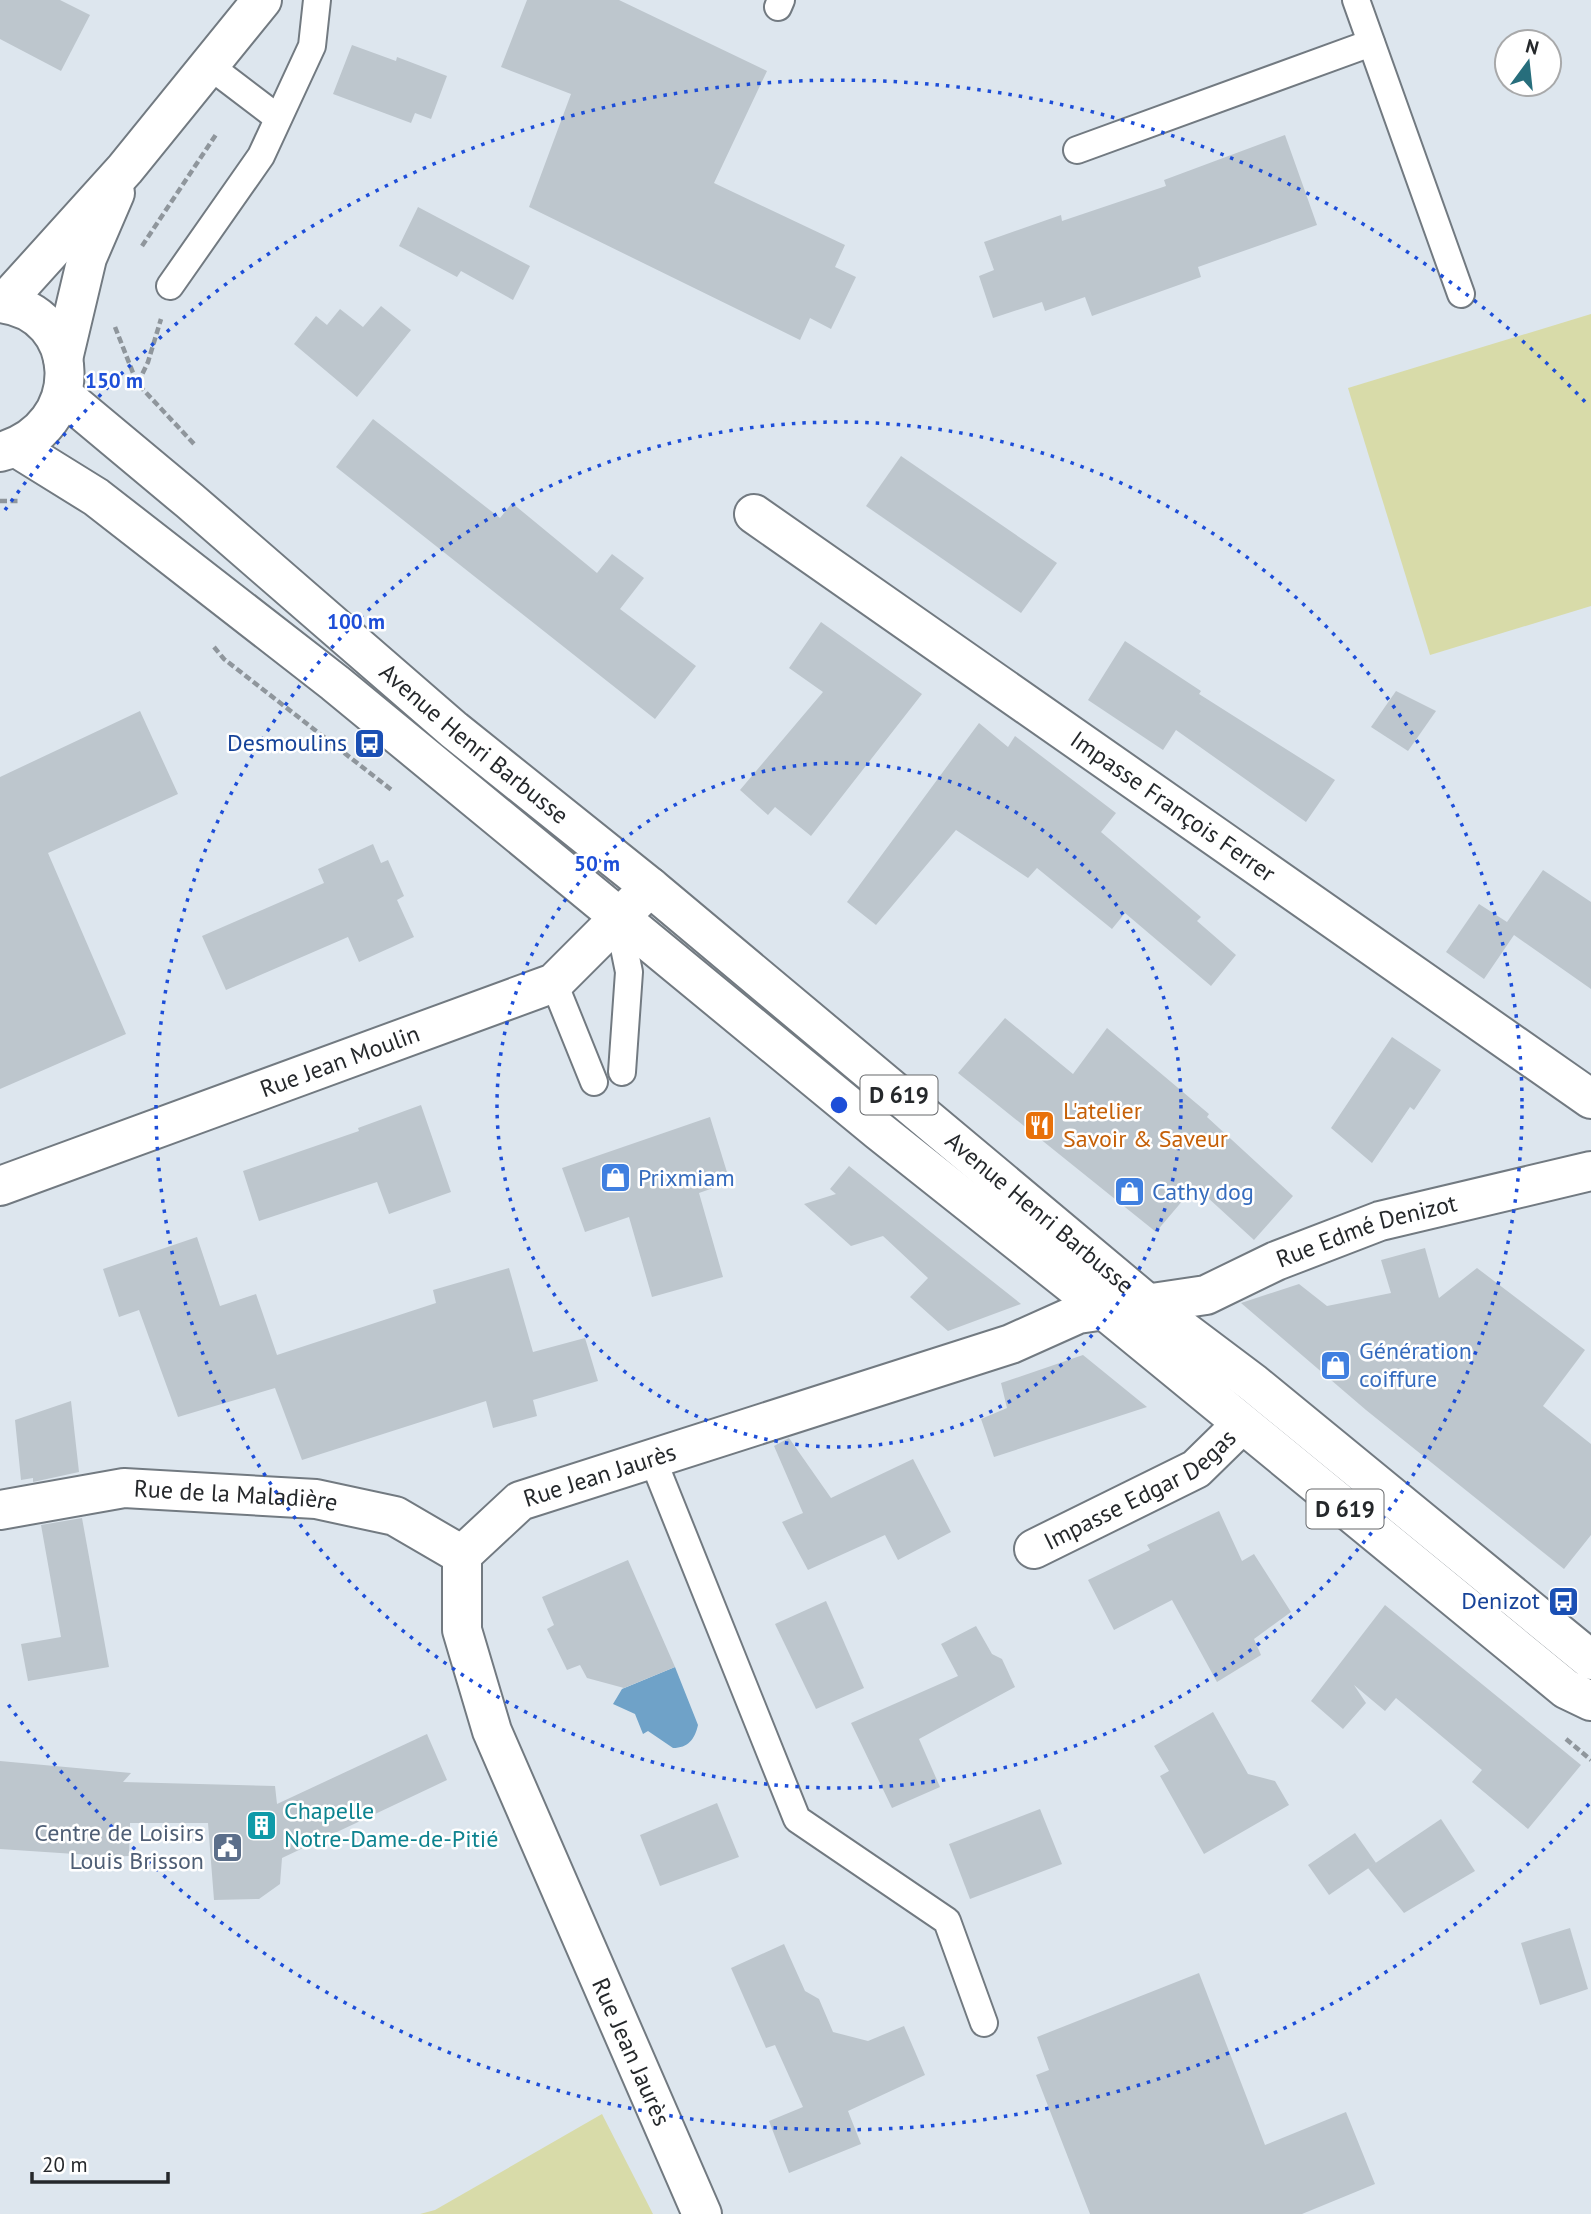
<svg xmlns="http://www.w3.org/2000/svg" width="1591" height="2214" viewBox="0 0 1591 2214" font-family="'PT Sans',sans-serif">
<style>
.green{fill:#d8dba9}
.water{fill:#6fa2c8}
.building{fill:#bdc6cd}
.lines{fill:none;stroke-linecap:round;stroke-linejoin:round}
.lane-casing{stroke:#727a81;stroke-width:30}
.street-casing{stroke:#727a81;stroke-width:42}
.secondary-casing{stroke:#727a81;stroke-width:42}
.primary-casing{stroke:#727a81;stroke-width:42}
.path{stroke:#8f969c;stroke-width:4.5;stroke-dasharray:7 3.5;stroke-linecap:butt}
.lane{stroke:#fff;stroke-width:26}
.street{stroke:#fff;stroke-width:38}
.secondary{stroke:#fff;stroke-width:38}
.primary{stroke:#fff;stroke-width:38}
.ring{fill:none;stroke:#1d4ed8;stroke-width:3.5;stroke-dasharray:3.5 7}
.labels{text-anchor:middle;stroke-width:5;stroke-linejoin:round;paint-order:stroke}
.shield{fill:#fff;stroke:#66686b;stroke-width:2}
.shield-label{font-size:23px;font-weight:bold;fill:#25282b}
.transit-label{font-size:24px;fill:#164399;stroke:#fff;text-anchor:end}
.street-label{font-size:24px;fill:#25282b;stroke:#fff}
.food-label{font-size:24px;fill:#c56008;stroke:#fff;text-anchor:start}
.shop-label{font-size:24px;fill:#366cbe;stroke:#fff;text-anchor:start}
.culture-label{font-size:24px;fill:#0d838f;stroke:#fff;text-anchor:start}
.service-label{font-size:24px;fill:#4e5e75;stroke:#fff;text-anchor:end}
.centre{fill:#1d4ed8;stroke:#fff;stroke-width:3.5}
.ring-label{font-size:21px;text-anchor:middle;font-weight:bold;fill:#1d4ed8;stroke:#fff;stroke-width:5;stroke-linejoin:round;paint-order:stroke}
</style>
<rect width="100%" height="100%" fill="#dde6ee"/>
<g class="green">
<path d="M 1591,314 L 1591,606 L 1430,655 L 1348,388 Z"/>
<path d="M 602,2114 L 653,2214 L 420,2214 L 435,2210 Z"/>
</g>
<path class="water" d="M 675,1667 L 698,1725 C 695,1739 688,1748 673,1748 L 648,1731 L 643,1734 L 635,1714 L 613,1704 L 622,1689 Z"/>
<g class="building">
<path d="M 0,0 L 60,0 L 90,15 L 61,71 L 0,39 Z"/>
<path d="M 527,0 L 619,0 L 767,71 L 714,183 L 845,245 L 835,267 L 856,277 L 831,329 L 810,318 L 800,340 L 529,207 L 571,94 L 501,67 Z"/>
<path d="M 352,45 L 396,61 L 397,57 L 447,76 L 431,119 L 415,113 L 411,123 L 333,94 Z"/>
<path d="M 1285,135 L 1317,225 L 1198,267 L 1201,277 L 1092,316 L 1085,297 L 1045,311 L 1042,302 L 993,318 L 979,276 L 994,270 L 984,242 L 1061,215 L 1062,221 L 1166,186 L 1164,180 Z"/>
<path d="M 418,207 L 530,266 L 513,300 L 461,271 L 457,277 L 399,246 Z"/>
<path d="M 381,306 L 411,330 L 357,397 L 294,344 L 316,316 L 327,325 L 340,309 L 363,327 Z"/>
<path d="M 373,419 L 500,518 L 512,503 L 597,573 L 612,554 L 644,578 L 620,609 L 696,666 L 655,719 L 336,467 Z"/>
<path d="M 901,456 L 1057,563 L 1021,613 L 866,506 Z"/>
<path d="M 821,622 L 922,694 L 811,836 L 775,807 L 768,815 L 740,790 L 823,692 L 789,668 Z"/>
<path d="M 1125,641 L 1201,691 L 1199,694 L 1335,780 L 1306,822 L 1176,730 L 1163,750 L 1088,700 Z"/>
<path d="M 1396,691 L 1436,711 L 1408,751 L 1371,727 Z"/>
<path d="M 140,711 L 178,794 L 48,853 L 126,1034 L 0,1089 L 0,777 Z"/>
<path d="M 979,723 L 1008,747 L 1015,736 L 1116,813 L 1101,832 L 1201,917 L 1197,921 L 1236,955 L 1211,986 L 1125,913 L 1112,929 L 1037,868 L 1028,878 L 956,830 L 876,925 L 847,902 Z"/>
<path d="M 373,844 L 381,863 L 388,860 L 404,896 L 397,900 L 414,937 L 359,962 L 348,937 L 226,990 L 202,936 L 324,883 L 318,869 Z"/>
<path d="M 1543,870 L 1591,902 L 1591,989 L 1514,935 L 1484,979 L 1446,952 L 1479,904 L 1507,922 Z"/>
<path d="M 1005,1018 L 1073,1074 L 1107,1028 L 1209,1114 L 1207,1117 L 1293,1196 L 1254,1240 L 1195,1186 L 1156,1232 L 958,1073 Z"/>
<path d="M 1392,1037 L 1441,1070 L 1414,1110 L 1410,1107 L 1372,1163 L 1331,1128 Z"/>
<path d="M 421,1105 L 451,1192 L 389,1214 L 377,1182 L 259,1221 L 243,1171 L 359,1131 L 358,1128 Z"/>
<path d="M 710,1117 L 730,1182 L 699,1193 L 723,1277 L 652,1297 L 629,1217 L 585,1232 L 562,1168 Z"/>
<path d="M 849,1166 L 953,1250 L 1021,1304 L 948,1331 L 940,1324 L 910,1297 L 928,1278 L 883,1236 L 851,1246 L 804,1204 L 836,1194 L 830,1189 Z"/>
<path d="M 197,1237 L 220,1306 L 256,1294 L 277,1355 L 436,1303 L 433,1290 L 509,1268 L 533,1352 L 585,1338 L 598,1381 L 533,1400 L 537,1416 L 493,1428 L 486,1401 L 302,1460 L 275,1388 L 178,1417 L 139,1310 L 119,1317 L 103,1269 Z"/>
<path d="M 1425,1248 L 1439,1298 L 1477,1268 L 1585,1350 L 1543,1406 L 1591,1444 L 1591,1535 L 1564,1569 L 1366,1410 L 1241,1303 L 1299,1284 L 1327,1306 L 1391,1293 L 1381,1260 Z"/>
<path d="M 1083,1355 L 1147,1407 L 994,1457 L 981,1419 L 1007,1408 L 1001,1383 Z"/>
<path d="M 71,1401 L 79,1472 L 33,1482 L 33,1478 L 21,1480 L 15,1420 Z"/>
<path d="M 789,1438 L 831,1498 L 913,1459 L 951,1532 L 898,1560 L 885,1535 L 808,1570 L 782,1522 L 803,1513 L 774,1446 Z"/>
<path d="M 1219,1511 L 1242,1561 L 1254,1554 L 1291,1612 L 1254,1639 L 1261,1655 L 1217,1682 L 1172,1600 L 1114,1630 L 1088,1580 L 1150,1550 L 1147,1545 Z"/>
<path d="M 82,1518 L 109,1667 L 28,1681 L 21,1644 L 61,1637 L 41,1525 Z"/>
<path d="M 628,1560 L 675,1667 L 624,1688 L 587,1678 L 580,1665 L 567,1670 L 547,1629 L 554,1625 L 542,1597 Z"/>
<path d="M 826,1601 L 864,1688 L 816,1709 L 775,1624 Z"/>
<path d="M 1385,1605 L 1581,1765 L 1528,1829 L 1472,1782 L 1482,1770 L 1396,1698 L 1385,1711 L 1354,1685 L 1366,1703 L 1343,1729 L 1311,1701 Z"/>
<path d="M 976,1626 L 992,1654 L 1002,1659 L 1015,1687 L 919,1739 L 940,1787 L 892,1808 L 851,1723 L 958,1676 L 941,1644 Z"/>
<path d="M 1213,1712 L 1248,1774 L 1275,1781 L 1289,1805 L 1204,1854 L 1160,1776 L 1169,1771 L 1154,1746 Z"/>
<path d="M 427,1734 L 447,1780 L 282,1858 L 280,1884 L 259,1899 L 214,1900 L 208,1823 L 130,1823 L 129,1856 L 90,1858 L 90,1855 L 0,1849 L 0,1761 L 131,1773 L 123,1782 L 275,1786 L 277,1804 Z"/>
<path d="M 717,1803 L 739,1857 L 660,1886 L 640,1835 Z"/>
<path d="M 1040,1809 L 1062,1864 L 970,1899 L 949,1844 Z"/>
<path d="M 1441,1819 L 1475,1871 L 1404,1913 L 1368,1868 Z"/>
<path d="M 1355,1833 L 1376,1863 L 1329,1895 L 1308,1865 Z"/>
<path d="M 1570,1928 L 1588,1989 L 1540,2005 L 1521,1943 Z"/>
<path d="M 784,1944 L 805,1991 L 819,1999 L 833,2032 L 868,2041 L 904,2026 L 925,2075 L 848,2111 L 861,2144 L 789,2173 L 769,2121 L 803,2107 L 775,2045 L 766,2048 L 731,1968 Z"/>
<path d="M 1199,1973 L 1265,2145 L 1346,2112 L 1375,2184 L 1302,2214 L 1090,2214 L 1036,2075 L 1049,2070 L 1037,2037 Z"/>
</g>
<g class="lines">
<defs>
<g id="lane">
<path d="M 1356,0 L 1461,294"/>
<path d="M 778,7 L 781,0"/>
<path d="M 211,67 L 278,118"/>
<path d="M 1077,150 L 1371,43"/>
<path d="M 170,286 L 261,156 L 312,46 L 317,0"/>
<path d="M 618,918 L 629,972 L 622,1072"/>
<path d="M 554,983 L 594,1082"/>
<path d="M 653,1460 L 797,1819 L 947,1921 L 984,2023"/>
</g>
<g id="street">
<path d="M 4,303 L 125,169 L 262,0"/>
<path d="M 63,359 L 87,258 L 115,193"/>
<path id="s1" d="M 754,514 L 1591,1099"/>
<path id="s2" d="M 0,1186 L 554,983 L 650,887"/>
<path id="s3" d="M 0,1510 L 124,1488 L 316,1499 L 395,1516 L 462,1555"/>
<path id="s4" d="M 1034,1549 L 1196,1469 L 1242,1424"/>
</g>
<g id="secondary">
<path id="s5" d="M 702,2214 L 492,1731 L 462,1630 L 462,1555 L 520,1501 L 1011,1344 L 1078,1314 L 1206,1295 L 1276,1261 L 1380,1221 L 1591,1171"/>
</g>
<g id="primary">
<path d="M 0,303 C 83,312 89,428 0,452"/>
<path id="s6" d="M 63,395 L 190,501 L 454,730 L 650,887 L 1148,1304 L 1253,1383 L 1591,1660"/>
<path d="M 17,448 L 96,497 L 335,683 L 879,1131 L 1103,1309 L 1566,1689 L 1591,1701"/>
</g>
</defs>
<use href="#lane" class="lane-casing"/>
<use href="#street" class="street-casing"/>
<use href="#secondary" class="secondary-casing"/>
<use href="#primary" class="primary-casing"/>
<g class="path">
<path d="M 142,246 L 217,133"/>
<path d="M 115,327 L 137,383 L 195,445"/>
<path d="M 138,383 L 148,362 L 161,319"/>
<path d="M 0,501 L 20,501"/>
<path d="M 214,647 L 224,659 L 393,791"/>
<path d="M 1566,1739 L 1591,1760"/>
</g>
<use href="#lane" class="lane"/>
<use href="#street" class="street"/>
<use href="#secondary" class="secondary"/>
<use href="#primary" class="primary"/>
</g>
<g class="ring">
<circle cx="839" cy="1105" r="342"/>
<circle cx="839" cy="1105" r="683"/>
<path d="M1589 1804A1025 1025 0 0 1 5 1700M5 510A1025 1025 0 0 1 1589 406"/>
</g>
<defs>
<symbol id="bus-square" viewBox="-11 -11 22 22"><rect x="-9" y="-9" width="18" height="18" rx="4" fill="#1a4fb4" stroke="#fff"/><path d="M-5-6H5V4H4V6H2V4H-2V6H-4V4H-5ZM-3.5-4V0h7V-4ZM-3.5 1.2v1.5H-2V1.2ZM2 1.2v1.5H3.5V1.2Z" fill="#fff"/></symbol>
<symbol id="restaurant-square" viewBox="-11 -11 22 22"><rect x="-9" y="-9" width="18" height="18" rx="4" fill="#e8710a" stroke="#fff"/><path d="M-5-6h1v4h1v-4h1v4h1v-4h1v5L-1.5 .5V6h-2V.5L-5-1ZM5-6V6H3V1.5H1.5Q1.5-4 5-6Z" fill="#fff"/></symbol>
<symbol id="shop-square" viewBox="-11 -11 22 22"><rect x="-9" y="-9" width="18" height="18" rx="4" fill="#3f7fe0" stroke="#fff"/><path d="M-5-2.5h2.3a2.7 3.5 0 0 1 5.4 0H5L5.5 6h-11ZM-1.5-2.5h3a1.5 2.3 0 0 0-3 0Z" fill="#fff"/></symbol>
<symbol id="building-square" viewBox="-11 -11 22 22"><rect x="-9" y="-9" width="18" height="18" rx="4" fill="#0f9aa8" stroke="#fff"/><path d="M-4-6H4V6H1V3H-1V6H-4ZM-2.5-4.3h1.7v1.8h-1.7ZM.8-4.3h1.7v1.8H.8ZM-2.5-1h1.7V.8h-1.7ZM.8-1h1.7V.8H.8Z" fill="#fff"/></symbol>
<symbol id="civic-square" viewBox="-11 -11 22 22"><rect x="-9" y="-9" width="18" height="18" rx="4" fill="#5c6f8a" stroke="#fff"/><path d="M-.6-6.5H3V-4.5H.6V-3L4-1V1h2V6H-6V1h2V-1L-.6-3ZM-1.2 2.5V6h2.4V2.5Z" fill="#fff"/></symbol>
</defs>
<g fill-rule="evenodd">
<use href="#bus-square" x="352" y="726" width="35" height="35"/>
<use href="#restaurant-square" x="1022" y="1108" width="35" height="35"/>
<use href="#shop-square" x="598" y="1160" width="35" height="35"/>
<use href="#shop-square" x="1112" y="1174" width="35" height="35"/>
<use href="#shop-square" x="1318" y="1348" width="35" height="35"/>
<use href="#bus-square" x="1546" y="1584" width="35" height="35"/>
<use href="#building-square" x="244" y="1808" width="35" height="35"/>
<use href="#civic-square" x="210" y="1830" width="35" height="35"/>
</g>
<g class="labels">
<g class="shield">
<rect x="860.5" y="1075.5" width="77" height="39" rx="5"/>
<rect x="1306.5" y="1489.5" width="77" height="39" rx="5"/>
</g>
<g class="shield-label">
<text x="899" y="1103">D 619</text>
<text x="1345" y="1517">D 619</text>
</g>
<g class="transit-label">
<text x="347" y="751">Desmoulins</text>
<text x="1540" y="1609">Denizot</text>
</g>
<g class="street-label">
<text dy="8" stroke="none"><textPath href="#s6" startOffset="539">Avenue Henri Barbusse</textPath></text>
<text dy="8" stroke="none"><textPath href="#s1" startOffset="511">Impasse François Ferrer</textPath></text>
<text dy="8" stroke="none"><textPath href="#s2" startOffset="362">Rue Jean Moulin</textPath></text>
<text dy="8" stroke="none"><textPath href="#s6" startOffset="1274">Avenue Henri Barbusse</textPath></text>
<text dy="8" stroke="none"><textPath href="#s5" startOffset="1678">Rue Edmé Denizot</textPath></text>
<text dy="8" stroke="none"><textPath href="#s5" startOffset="870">Rue Jean Jaurès</textPath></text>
<text dy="8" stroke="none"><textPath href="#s4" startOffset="122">Impasse Edgar Degas</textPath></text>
<text dy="8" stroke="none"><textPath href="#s3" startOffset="238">Rue de la Maladière</textPath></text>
<text transform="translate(631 2052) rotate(66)" y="8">Rue Jean Jaurès</text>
</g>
<g class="food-label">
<text x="1063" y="1119">L'atelier<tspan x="1063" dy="28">Savoir &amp; Saveur</tspan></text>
</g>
<g class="shop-label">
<text x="638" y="1186">Prixmiam</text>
<text x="1152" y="1200">Cathy dog</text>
<text x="1359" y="1359">Génération<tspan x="1359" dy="28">coiffure</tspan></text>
</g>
<g class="culture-label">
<text x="284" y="1819">Chapelle<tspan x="284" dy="28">Notre-Dame-de-Pitié</tspan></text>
</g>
<g class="service-label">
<text x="204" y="1841">Centre de Loisirs<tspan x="204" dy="28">Louis Brisson</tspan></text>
</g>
</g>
<circle cx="839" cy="1105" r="10" class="centre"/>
<g class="ring-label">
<text x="114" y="388">150 m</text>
<text x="356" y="629">100 m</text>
<text x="597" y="871">50 m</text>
</g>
<g transform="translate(1528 63) rotate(15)"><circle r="33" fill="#ffffff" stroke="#a8a9aa" stroke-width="2"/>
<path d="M0-5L12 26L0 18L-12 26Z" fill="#276e7c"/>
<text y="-10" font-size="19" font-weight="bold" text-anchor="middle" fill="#25282b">N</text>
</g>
<path d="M32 2172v10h136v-10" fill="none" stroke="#25282b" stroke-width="3.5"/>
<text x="42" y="2172" font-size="21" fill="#25282b" stroke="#ffffff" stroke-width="5" paint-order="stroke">20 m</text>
</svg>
